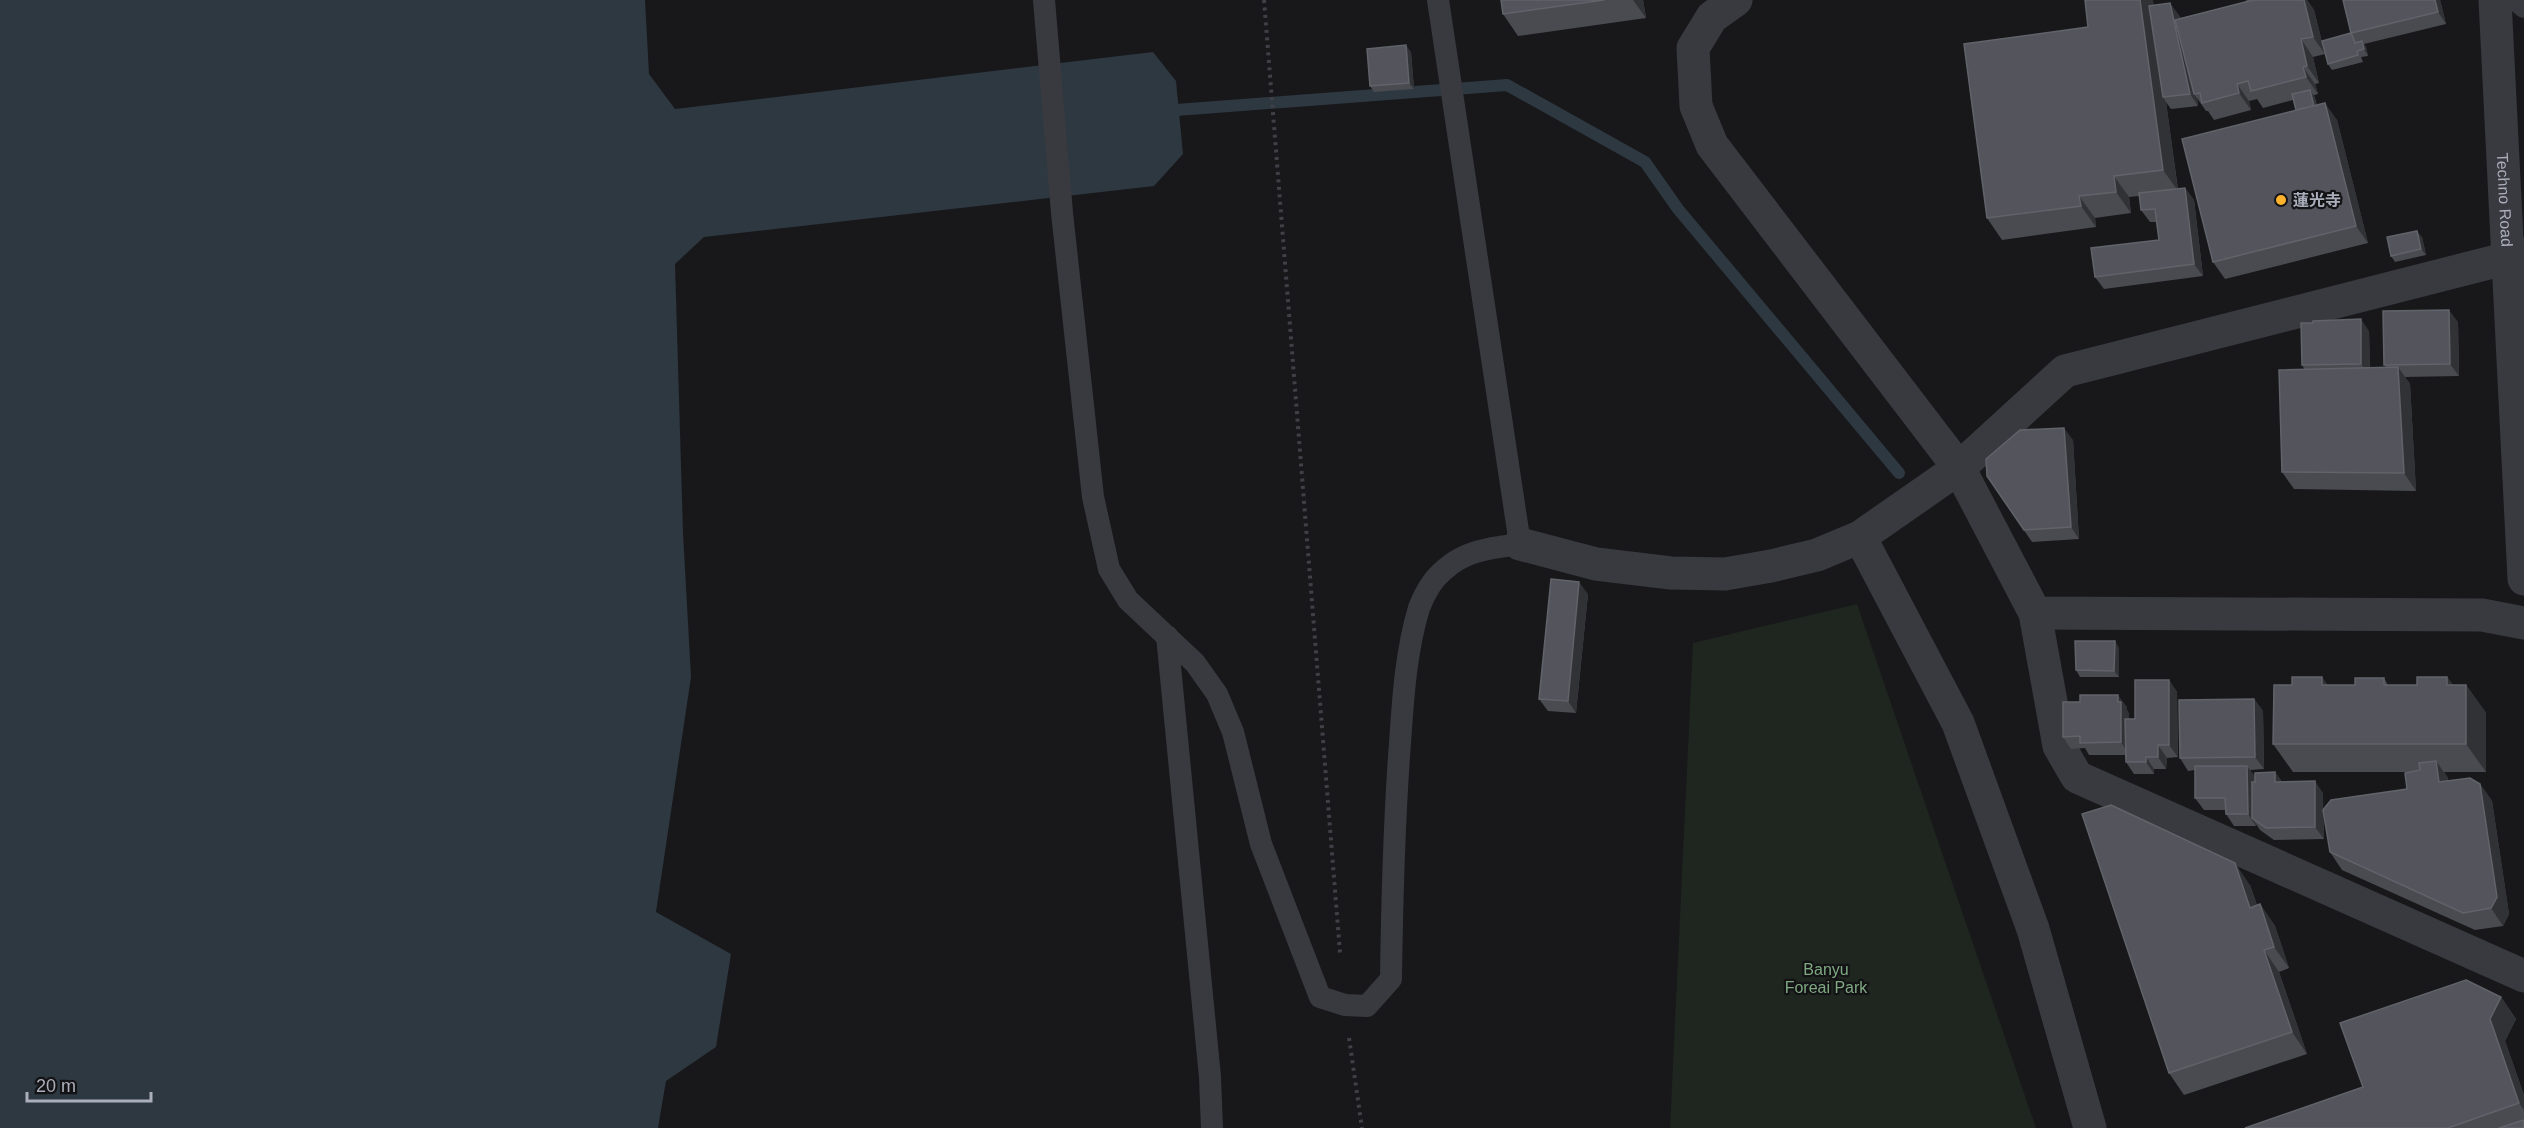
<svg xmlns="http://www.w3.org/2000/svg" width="2524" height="1128" viewBox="0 0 2524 1128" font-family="Helvetica,'Noto Sans JP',sans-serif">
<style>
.green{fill:#1e261f}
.water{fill:#2d3840}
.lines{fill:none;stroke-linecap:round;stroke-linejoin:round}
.stream{stroke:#2d3840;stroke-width:12}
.path{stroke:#3f4147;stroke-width:4;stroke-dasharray:3 4.5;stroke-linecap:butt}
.service{stroke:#393a40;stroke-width:22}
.minor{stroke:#393a40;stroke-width:33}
.tertiary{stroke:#393a40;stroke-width:33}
.wall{fill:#494b50}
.shaded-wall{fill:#313236}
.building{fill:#54555c;stroke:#61636a;stroke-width:1.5}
.poi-dot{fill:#ffb22c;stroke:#131316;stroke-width:2}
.labels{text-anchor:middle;stroke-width:4.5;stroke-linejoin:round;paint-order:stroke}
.poi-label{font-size:16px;font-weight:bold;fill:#aaafbb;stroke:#131316;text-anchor:start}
.street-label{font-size:16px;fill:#aaafbb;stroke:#131316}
.park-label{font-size:16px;fill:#7fa881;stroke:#131316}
</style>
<rect width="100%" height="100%" fill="#18181b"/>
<path class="green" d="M 1857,604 L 2036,1128 L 1670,1128 L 1693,643 Z"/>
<path class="water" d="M 0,0 L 645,0 L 649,74 L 675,109 L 1153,52 L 1176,81 L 1183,154 L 1154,186 L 704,237 L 675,264 L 683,533 L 691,677 L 656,912 L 731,954 L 716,1047 L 666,1081 L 658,1128 L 0,1128 Z"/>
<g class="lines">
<path class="stream" d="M 1163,111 L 1507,85 L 1645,162 L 1678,209 L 1899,473"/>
<g class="path">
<path d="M 1264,0 L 1340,953"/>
<path d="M 1349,1038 L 1362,1128"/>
</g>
<g class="service">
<path d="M 1044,0 L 1062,213 L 1093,497 L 1109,569 L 1128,600 L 1195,663 L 1217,694 L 1233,732 L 1261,844 L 1320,997 L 1345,1005 L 1367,1006 L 1391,979 C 1392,900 1394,822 1400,743 C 1403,698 1406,651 1419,608 C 1424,595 1433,579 1444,570 C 1466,550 1491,548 1520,544 L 1438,0"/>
<path d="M 2516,0 L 2524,7"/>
<path d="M 1167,636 L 1210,1077 L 1212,1128"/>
</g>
<g class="minor">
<path d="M 1736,0 L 1712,17 L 1693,48 L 1696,106 L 1712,145 L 1959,468 L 2035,613 L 2482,615 L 2524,623"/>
<path d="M 1520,544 L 1596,564 L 1671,573 L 1725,574 L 1771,566 L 1817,555 L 1860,537 L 1959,468 L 2065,371 L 2524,254"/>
<path d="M 2035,613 L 2059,746 L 2077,777 L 2524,976"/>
</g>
<g class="tertiary">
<path id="s1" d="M 2495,0 L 2524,579"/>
<path d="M 1860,537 L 1958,723 L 2033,929 L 2090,1128"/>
</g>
</g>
<g class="wall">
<path d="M 1501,0 L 1643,0 L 1646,18 L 1518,36 L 1503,14 Z"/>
<path d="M 2085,0 L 2153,0 L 2153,5 L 2179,15 L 2180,18 L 2247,2 L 2246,0 L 2307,0 L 2314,10 L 2325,54 L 2313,57 L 2319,83 L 2315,84 L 2318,94 L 2314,95 L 2317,105 L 2337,120 L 2368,243 L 2225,279 L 2213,262 L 2296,110 L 2293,100 L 2263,108 L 2257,99 L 2249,101 L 2251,110 L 2214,120 L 2208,111 L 2206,111 L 2197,98 L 2198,106 L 2171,109 L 2166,102 L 2178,189 L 2185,188 L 2194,200 L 2203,276 L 2104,289 L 2095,277 L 2159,240 L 2156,222 L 2150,222 L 2141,210 L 2139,196 L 2129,197 L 2131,213 L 2095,218 L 2096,227 L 2002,240 L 1987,218 L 2088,27 Z"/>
<path d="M 2343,0 L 2440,0 L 2446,24 L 2364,44 L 2366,47 L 2368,56 L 2361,57 L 2363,62 L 2332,70 L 2328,64 L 2351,33 Z"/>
<path d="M 1411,52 L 1414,89 L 1374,92 L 1370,86 Z"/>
<path d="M 2422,237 L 2426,255 L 2395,262 L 2391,256 Z"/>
<path d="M 2458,322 L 2459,376 L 2405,377 L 2410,384 L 2416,491 L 2294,489 L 2282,472 L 2305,370 L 2302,365 L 2369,331 L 2370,368 L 2386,367 L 2384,365 Z"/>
<path d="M 2073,440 L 2079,539 L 2032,542 L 1987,476 Z"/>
<path d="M 1588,594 L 1576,713 L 1548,711 L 1539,699 Z"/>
<path d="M 2119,648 L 2119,677 L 2080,677 L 2076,670 Z"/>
<path d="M 2322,677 L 2327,685 L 2355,685 L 2384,678 L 2388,685 L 2417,685 L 2447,677 L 2453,685 L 2466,685 L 2486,713 L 2486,772 L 2444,772 L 2448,778 L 2448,781 L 2480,784 L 2492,801 L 2509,914 L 2503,926 L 2475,930 L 2342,870 L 2330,852 L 2323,811 L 2324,839 L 2274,840 L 2260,830 L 2256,824 L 2256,826 L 2234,826 L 2226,814 L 2226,810 L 2204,810 L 2195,798 L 2195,770 L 2188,771 L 2180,758 L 2254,699 L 2263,711 L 2264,769 L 2250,770 L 2255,777 L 2275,772 L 2282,782 L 2323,793 L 2323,810 L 2407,789 L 2409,772 L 2293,772 L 2273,744 L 2292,685 Z"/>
<path d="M 2169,680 L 2177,692 L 2178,757 L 2167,758 L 2166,769 L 2154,769 L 2154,774 L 2134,774 L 2126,762 L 2125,755 L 2089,755 L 2085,748 L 2071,749 L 2063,737 L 2127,707 L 2127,710 L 2129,714 L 2129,719 L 2135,719 Z"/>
<path d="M 2250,885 L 2257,905 L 2260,904 L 2275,926 L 2289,968 L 2279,972 L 2307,1054 L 2184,1095 L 2169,1073 Z"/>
<path d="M 2501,997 L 2516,1019 L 2505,1041 L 2524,1095 L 2524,1128 L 2245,1128 L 2363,1087 Z"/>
</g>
<g class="shaded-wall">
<path d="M 1633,0 L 1643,0 L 1646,18 Z"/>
<path d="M 2140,0 L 2153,0 L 2166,97 L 2163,97 L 2166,102 L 2178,191 L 2163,170 Z"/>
<path d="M 2304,0 L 2307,0 L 2314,10 L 2325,54 L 2313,37 Z"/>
<path d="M 2435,0 L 2440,0 L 2446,24 L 2438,12 Z"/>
<path d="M 2170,3 L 2179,15 L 2196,94 L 2194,94 L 2197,98 L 2198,106 L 2190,94 Z"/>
<path d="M 2301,39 L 2313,57 L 2319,83 L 2307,66 Z"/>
<path d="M 2362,41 L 2366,47 L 2368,56 L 2364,49 Z"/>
<path d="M 1406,45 L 1411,52 L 1414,89 L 1409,83 Z"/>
<path d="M 2303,67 L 2315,84 L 2318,94 L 2306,77 Z"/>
<path d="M 2237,84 L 2249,101 L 2251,110 L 2239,93 Z"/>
<path d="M 2310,90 L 2314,96 L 2321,123 L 2317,117 Z"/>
<path d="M 2325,103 L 2337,120 L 2368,243 L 2356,226 Z"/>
<path d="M 2114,176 L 2129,197 L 2131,213 L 2116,192 Z"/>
<path d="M 2185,188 L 2194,200 L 2203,276 L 2194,264 Z"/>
<path d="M 2079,196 L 2095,218 L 2096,227 L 2081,206 Z"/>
<path d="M 2417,231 L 2422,237 L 2426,255 L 2421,249 Z"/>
<path d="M 2449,310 L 2458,322 L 2459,376 L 2450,364 Z"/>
<path d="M 2361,319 L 2369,331 L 2370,376 L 2361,364 Z"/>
<path d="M 2398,367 L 2410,384 L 2416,491 L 2404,473 Z"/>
<path d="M 2064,428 L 2073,440 L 2079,539 L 2071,527 Z"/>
<path d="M 1579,582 L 1588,594 L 1576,713 L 1568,701 Z"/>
<path d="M 2115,641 L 2119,648 L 2119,677 L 2114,671 Z"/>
<path d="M 2322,677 L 2342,705 L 2322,685 Z"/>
<path d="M 2447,677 L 2466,704 L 2466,685 L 2486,713 L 2486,772 L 2466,744 L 2447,685 Z"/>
<path d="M 2169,680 L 2177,692 L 2178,757 L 2169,745 Z"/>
<path d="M 2118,695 L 2127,707 L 2127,710 L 2129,714 L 2129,755 L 2121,742 Z"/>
<path d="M 2254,699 L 2263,711 L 2264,769 L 2255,757 Z"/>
<path d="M 2158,745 L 2167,758 L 2166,769 L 2158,757 Z"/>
<path d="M 2146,757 L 2154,769 L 2154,774 L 2146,762 Z"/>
<path d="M 2436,761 L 2448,778 L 2451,799 L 2439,782 Z"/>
<path d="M 2247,766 L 2256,778 L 2252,818 L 2256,824 L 2256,826 L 2248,814 Z"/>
<path d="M 2275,772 L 2283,784 L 2275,782 Z"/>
<path d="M 2315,781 L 2323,793 L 2324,839 L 2315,827 Z"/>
<path d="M 2480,784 L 2492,801 L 2509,914 L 2503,926 L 2491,908 Z"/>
<path d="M 2235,863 L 2250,885 L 2265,929 L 2250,908 Z"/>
<path d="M 2260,904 L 2275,926 L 2289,968 L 2274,947 Z"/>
<path d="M 2264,950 L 2279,972 L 2307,1054 L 2292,1032 Z"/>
<path d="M 2501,997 L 2516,1019 L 2505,1041 L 2524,1095 L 2524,1110 L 2519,1103 L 2490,1019 Z"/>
</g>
<g class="building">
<path d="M 1501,0 L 1604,0 L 1503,14 Z"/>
<path d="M 2085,0 L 2140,0 L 2163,170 L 2114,176 L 2116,192 L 2079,196 L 2081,206 L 1987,218 L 1964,44 L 2088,27 Z"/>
<path d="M 2253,0 L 2304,0 L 2313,37 L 2301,39 L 2307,66 L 2303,67 L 2306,77 L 2251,91 L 2248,81 L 2237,84 L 2239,93 L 2202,103 L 2200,93 L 2194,94 L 2175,20 Z"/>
<path d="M 2343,0 L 2435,0 L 2438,12 L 2351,33 Z"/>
<path d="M 2170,3 L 2190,94 L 2163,97 L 2149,6 Z"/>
<path d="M 2351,33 L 2353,37 L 2355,43 L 2362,41 L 2364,49 L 2357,51 L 2358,55 L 2328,64 L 2322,41 Z"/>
<path d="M 1406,45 L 1409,83 L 1370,86 L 1367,49 Z"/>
<path d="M 2310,90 L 2314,106 L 2296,110 L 2292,94 Z"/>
<path d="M 2325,103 L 2356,226 L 2213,262 L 2182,139 Z"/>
<path d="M 2185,188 L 2194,264 L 2095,277 L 2091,248 L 2159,240 L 2155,209 L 2141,210 L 2139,193 Z"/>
<path d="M 2417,231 L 2421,249 L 2391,256 L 2387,237 Z"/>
<path d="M 2449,310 L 2450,364 L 2384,365 L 2383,311 Z"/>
<path d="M 2361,319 L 2361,364 L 2302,365 L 2301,323 L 2313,323 L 2313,321 Z"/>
<path d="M 2398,367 L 2404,473 L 2282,472 L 2279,370 Z"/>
<path d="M 2064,428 L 2071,527 L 2024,530 L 1987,476 L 1986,459 L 2020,430 Z"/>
<path d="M 1551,579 L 1579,582 L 1568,701 L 1539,699 Z"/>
<path d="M 2075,641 L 2115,641 L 2114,671 L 2076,670 Z"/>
<path d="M 2292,677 L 2322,677 L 2322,685 L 2355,685 L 2355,678 L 2384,678 L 2384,685 L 2417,685 L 2417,677 L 2447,677 L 2447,685 L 2466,685 L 2466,744 L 2273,744 L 2274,685 L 2292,685 Z"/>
<path d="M 2135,680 L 2169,680 L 2169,745 L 2158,745 L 2158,757 L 2146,757 L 2146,762 L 2126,762 L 2125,719 L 2135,719 Z"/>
<path d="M 2080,695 L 2118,695 L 2118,702 L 2121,702 L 2121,742 L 2080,743 L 2080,736 L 2063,737 L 2063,702 L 2080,702 Z"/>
<path d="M 2254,699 L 2255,757 L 2180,758 L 2179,700 Z"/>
<path d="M 2436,761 L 2439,782 L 2470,778 L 2480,784 L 2497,897 L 2491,908 L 2463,913 L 2330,852 L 2323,810 L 2331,800 L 2407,789 L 2405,773 L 2420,770 L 2419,763 Z"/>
<path d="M 2195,766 L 2247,766 L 2248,814 L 2226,814 L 2225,798 L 2195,798 Z"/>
<path d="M 2275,772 L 2275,782 L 2315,781 L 2315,827 L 2266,828 L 2252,818 L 2252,782 L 2255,782 L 2255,773 Z"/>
<path d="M 2111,805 L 2235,863 L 2250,908 L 2260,904 L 2274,947 L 2264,950 L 2292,1032 L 2169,1073 L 2082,814 Z"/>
<path d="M 2466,980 L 2501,997 L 2490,1019 L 2519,1103 L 2448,1128 L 2245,1128 L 2363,1087 L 2340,1023 Z"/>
<path d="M 2524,1120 L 2524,1128 L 2499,1128 Z"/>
</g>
<circle class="poi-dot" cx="2281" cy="200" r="6"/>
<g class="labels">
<g class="poi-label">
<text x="2293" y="206">蓮光寺</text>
</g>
<g class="street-label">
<text dy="6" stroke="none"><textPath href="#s1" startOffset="200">Techno Road</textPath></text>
</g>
<g class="park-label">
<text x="1826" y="975">Banyu<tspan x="1826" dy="18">Foreai Park</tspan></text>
</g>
</g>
<path d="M27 1092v9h124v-9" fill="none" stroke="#aaafbb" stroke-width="3"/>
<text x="36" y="1092" font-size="18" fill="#aaafbb" stroke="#131316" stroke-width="4.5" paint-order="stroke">20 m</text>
</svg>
